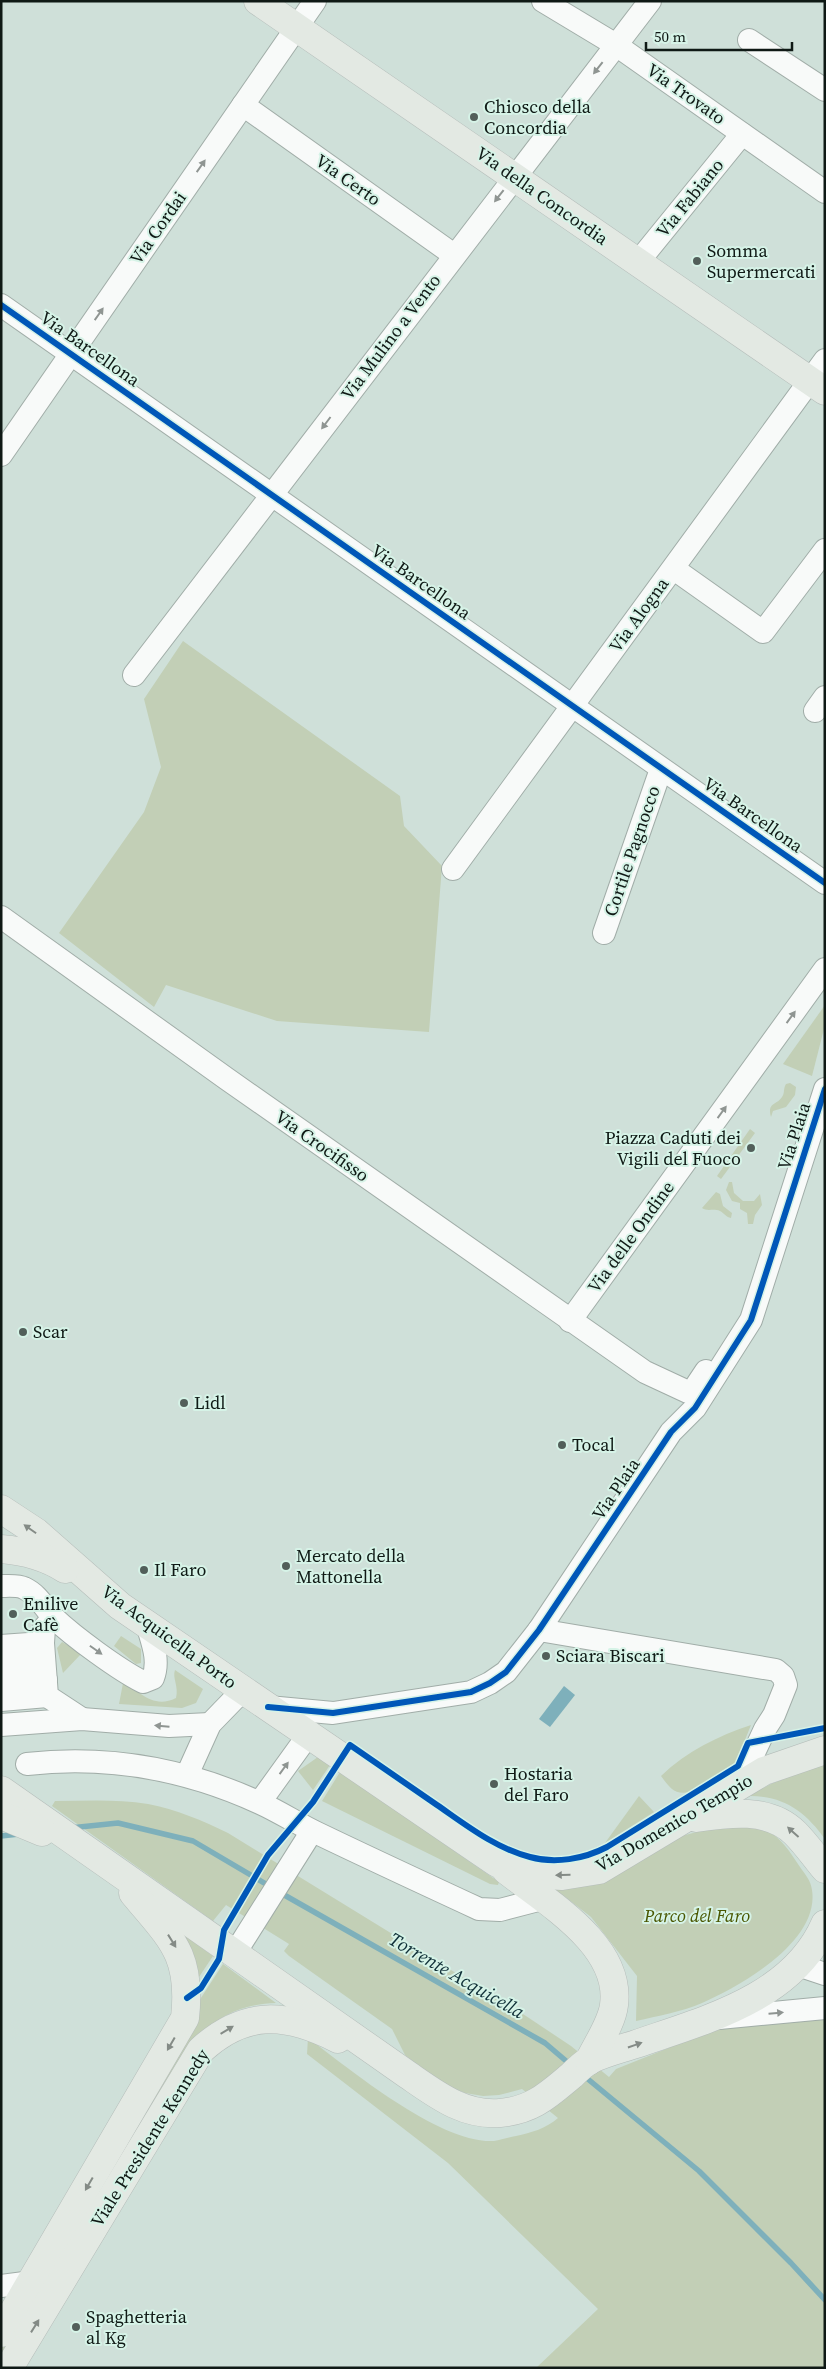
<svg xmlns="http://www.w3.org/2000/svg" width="826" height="2369" viewBox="0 0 826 2369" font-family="'Source Serif 4',serif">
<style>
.green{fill:#c2cfb6}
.water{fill:#7eb0bb}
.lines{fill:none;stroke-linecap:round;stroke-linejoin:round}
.stream{stroke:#7eb0bb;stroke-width:5.5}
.minor-casing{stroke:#a1ada8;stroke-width:24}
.major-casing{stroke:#b5bdba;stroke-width:29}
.minor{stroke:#f8faf9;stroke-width:22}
.major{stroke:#e3e9e3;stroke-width:28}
.cycleway-casing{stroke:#d6f3e7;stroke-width:9}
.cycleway{stroke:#0057b8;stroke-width:6}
.oneway{fill:#8f9592}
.oneway2{fill:#848b86}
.poi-dot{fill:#525f5a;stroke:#d6f3e7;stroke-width:2}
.labels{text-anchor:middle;stroke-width:4;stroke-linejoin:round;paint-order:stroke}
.street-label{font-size:18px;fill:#0f1915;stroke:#d6f3e7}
.poi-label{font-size:18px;fill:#0f1915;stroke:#d6f3e7;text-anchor:start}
.park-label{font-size:18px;font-style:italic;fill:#495600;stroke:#d6f3e7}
.water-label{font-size:19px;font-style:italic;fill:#103038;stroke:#d6f3e7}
</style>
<rect width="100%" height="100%" fill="#cfe0d9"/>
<g class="green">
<path d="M 183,641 L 400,796 L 404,826 L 442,866 L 429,1032 L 277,1021 L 166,985 L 154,1007 L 59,933 L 144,812 L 161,767 L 144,699 Z"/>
<path d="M 825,1005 L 825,1025 L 812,1076 L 783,1064 Z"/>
<path d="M 790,1083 L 796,1087 L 795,1095 L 786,1107 L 773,1111 L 771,1117 C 767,1102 776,1106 782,1097 C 785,1093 783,1089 786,1084 Z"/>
<path d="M 750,1129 L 755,1133 L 721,1179 L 717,1176 Z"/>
<path d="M 729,1182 L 732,1182 L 734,1193 L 743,1201 L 754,1201 L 760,1194 L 762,1205 L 755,1215 L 753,1224 L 748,1224 L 747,1213 L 740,1209 L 740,1203 L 732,1201 L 726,1190 Z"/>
<path d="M 716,1192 L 720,1194 L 723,1206 L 732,1213 L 731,1218 C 726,1217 725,1214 720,1211 C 713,1208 708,1212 702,1208 Z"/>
<path d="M 121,1636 L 141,1649 L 141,1663 L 136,1664 L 114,1646 Z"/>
<path d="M 62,1642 L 82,1653 L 63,1673 L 57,1648 Z"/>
<path d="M 175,1670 L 203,1689 L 196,1703 L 182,1708 L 119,1704 L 124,1678 C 138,1693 154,1709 176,1698 C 179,1686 172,1678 175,1670 Z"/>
<path d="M 751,1725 L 736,1762 L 690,1792 C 674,1795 670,1788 661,1776 C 687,1751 718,1736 751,1725 Z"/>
<path d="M 318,1757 L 330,1765 L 313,1790 L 298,1771 Z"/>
<path d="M 825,1763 L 825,1839 C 805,1811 783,1795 747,1796 L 773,1783 Z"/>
<path d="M 340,1772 L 499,1882 L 498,1885 L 490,1884 L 322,1801 Z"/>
<path d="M 639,1796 L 654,1812 L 605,1843 Z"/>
<path d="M 55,1801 C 86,1801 118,1799 148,1804 C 176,1809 203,1821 228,1833 L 526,2016 L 571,2046 L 609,2077 L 616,2069 L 721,2027 L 825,2019 L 825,2368 L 536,2368 L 598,2309 L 448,2163 L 307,2054 L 308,2038 C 351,2070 440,2144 494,2141 C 501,2140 509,2137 516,2136 C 531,2133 547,2128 558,2118 L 522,2089 L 499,2095 L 483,2096 L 465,2093 L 439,2082 L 405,2055 L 392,2029 L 289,1956 L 284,1951 L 289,1944 L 226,1905 L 213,1921 L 52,1806 Z"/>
<path d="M 727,1824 C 771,1830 775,1828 800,1867 C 805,1874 811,1881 812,1890 C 820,1941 741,1986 702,2003 C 681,2012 658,2016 636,2021 L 637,1976 L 591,1917 L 564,1896 L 543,1888 L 674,1838 Z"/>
<path d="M 184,1935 L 213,1956 L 197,1980 L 183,1938 Z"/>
<path d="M 223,1964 L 276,2003 C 242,2004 218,2016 194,2040 L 1,2361 L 1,2347 L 172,2059 L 197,2004 Z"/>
</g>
<path class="water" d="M 564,1686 L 575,1695 L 550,1727 L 539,1719 Z"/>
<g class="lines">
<g class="stream">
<path d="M 70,1828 L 118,1823 L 193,1841 L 271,1887"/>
<path d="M 1,1836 L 19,1834"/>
<path d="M 279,1892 L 545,2043 L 572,2066"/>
<path d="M 583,2075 L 699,2171 L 791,2263 L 825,2300"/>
</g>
<defs>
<g id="minor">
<path d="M 543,1 L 616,45 L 825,192"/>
<path d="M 749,40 L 825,90"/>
<path d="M 243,105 L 454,255"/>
<path d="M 638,262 L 742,134"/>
<path d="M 1,305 L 825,883"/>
<path d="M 1,455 L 315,1"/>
<path d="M 674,569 L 763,632 L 825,550"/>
<path d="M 134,675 L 650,1"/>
<path d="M 815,711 L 825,697"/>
<path d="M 453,869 L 825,360"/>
<path d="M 1,917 L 227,1079 L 645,1372 L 688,1392 L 694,1389 L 706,1371"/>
<path d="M 604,933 L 661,769"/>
<path d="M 570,1321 L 825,969"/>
<path d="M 1,1586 C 8,1586 18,1585 24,1588 C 39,1595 44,1608 54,1618 C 74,1637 119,1670 143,1682 L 153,1678 C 160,1660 152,1642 147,1624"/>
<path d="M 53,1618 L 44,1628 L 43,1643 L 47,1696 L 82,1719"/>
<path d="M 539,1630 L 776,1670 L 783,1676 L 786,1685 L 774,1715 L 765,1729 L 739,1785"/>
<path d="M 1,1646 L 43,1643"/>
<path d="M 1,1662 L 44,1659"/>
<path d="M 1,1683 L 46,1680"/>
<path d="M 1,1700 L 47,1696"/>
<path d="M 268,1707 L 333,1713 L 471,1692 L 490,1683 L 506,1672 L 539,1630 L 671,1432 L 695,1408 L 751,1320 L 825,1089"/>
<path d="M 1,1725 L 82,1719 L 169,1726 L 210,1724"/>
<path d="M 27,1764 C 108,1755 186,1769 260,1803 C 280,1812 298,1824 317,1833 C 371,1859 425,1884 479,1909 L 500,1910 L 542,1899"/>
<path d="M 187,1775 L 210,1724 L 243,1690"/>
<path d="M 260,1802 L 309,1734"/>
<path d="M 235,1953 L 312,1831"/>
<path d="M 798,1965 L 825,1974"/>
<path d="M 719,2018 L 825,2008"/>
<path d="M 1,2286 L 32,2282"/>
</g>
<g id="major">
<path d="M 258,1 L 825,391"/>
<path d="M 1,1509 L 36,1532 L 120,1606 L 497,1863 L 533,1874 L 562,1876 L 599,1870 L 764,1771 L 825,1750"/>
<path d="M 1,1549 C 25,1551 45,1556 65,1569"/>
<path d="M 1,1790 L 408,2075 C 437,2095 464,2116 500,2113 C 533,2110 548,2095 572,2075 C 577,2070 583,2064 590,2060 C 604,2053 621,2049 636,2044 C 705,2020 793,1998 825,1924"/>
<path d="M 1,1815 L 42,1832"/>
<path d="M 696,1818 C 729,1813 769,1807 795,1833 C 806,1844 815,1857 825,1869"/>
<path d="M 506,1870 C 546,1902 622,1945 614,2005 C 612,2023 597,2044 589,2061"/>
<path d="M 1,2333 L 185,2018 C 192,1954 171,1939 133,1893"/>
<path d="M 9,2368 L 201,2050 C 246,2009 287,2013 338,2039"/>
</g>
</defs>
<use href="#minor" class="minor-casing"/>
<use href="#major" class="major-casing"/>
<use href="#minor" class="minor"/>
<use href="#major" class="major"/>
<defs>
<g id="cycleway">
<path d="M 1,305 L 825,883"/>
<path d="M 268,1707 L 333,1713 L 471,1692 L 490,1683 L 506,1672 L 539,1630 L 671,1432 L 695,1408 L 751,1320 L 825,1089"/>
<path d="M 187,1998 L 201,1988 L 219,1959 L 224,1930 L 268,1855 L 313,1802 L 350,1745 C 379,1765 408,1785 437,1805 C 466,1825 495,1848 530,1857 C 555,1864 584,1859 607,1847 L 738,1766 L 748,1743 L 825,1728"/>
</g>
</defs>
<use href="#cycleway" class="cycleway-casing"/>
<use href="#cycleway" class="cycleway"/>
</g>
<defs><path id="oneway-solid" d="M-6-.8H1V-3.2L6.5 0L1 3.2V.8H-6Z" transform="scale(1.25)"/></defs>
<g class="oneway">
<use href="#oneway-solid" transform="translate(598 68) rotate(128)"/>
<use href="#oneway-solid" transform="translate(201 166) rotate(-55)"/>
<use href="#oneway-solid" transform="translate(499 196) rotate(128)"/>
<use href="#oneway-solid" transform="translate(99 314) rotate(-55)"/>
<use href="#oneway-solid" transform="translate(326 423) rotate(127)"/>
<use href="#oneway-solid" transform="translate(791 1017) rotate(-54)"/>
<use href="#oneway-solid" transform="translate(722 1112) rotate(-54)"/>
<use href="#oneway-solid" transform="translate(96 1650) rotate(35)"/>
<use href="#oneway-solid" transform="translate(162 1726) rotate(-175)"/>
<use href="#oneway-solid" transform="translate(284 1768) rotate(-54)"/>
<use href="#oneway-solid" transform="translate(776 2013) rotate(-5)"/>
</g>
<g class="oneway2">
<use href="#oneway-solid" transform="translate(30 1529) rotate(-145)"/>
<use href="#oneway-solid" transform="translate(793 1832) rotate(-138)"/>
<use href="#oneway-solid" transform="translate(563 1875) rotate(179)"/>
<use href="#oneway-solid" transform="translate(172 1941) rotate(58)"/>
<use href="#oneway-solid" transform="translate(227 2030) rotate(-31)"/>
<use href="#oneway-solid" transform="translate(171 2044) rotate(120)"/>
<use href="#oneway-solid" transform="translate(635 2045) rotate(-19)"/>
<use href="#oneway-solid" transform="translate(89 2184) rotate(120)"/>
<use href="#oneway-solid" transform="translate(35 2326) rotate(-58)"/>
</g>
<g class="poi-dot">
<circle cx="474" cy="117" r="5"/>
<circle cx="697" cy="261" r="5"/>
<circle cx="751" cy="1148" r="5"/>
<circle cx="23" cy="1332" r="5"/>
<circle cx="184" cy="1403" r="5"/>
<circle cx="562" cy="1445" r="5"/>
<circle cx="286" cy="1566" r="5"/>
<circle cx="144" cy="1570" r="5"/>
<circle cx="13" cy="1614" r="5"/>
<circle cx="546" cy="1656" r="5"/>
<circle cx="494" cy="1784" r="5"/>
<circle cx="76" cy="2327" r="5"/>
</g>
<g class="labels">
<g class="street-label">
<text transform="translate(686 94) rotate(35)" y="6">Via Trovato</text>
<text transform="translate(348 180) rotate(35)" y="6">Via Certo</text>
<text transform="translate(542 196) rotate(35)" y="6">Via della Concordia</text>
<text transform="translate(690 198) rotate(-51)" y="6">Via Fabiano</text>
<text transform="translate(158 228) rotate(-55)" y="6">Via Cordai</text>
<text transform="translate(391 337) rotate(-53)" y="6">Via Mulino a Vento</text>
<text transform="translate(90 349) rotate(35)" y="6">Via Barcellona</text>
<text transform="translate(421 582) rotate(35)" y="6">Via Barcellona</text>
<text transform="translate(639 615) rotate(-54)" y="6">Via Alogna</text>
<text transform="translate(753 815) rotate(35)" y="6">Via Barcellona</text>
<text transform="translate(632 851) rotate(-71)" y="6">Cortile Pagnocco</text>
<text transform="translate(794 1136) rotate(-72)" y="6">Via Plaia</text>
<text transform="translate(322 1146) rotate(35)" y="6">Via Crocifisso</text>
<text transform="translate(631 1237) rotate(-54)" y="6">Via delle Ondine</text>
<text transform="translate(616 1489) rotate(-56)" y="6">Via Plaia</text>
<text transform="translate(169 1637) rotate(36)" y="6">Via Acquicella Porto</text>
<text transform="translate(674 1823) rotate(-30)" y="6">Via Domenico Tempio</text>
<text transform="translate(150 2138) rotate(-58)" y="6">Viale Presidente Kennedy</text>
</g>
<g class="poi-label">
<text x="484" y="113">Chiosco della<tspan x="484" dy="21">Concordia</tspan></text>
<text x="707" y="257">Somma<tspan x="707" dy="21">Supermercati</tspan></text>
<text x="741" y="1144" text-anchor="end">Piazza Caduti dei<tspan x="741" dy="21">Vigili del Fuoco</tspan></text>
<text x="33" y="1338">Scar</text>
<text x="194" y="1409">Lidl</text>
<text x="572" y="1451">Tocal</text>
<text x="296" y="1562">Mercato della<tspan x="296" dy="21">Mattonella</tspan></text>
<text x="154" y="1576">Il Faro</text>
<text x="23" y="1610">Enilive<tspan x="23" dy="21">Cafè</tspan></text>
<text x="556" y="1662">Sciara Biscari</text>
<text x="504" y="1780">Hostaria<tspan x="504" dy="21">del Faro</tspan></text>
<text x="86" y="2323">Spaghetteria<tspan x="86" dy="21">al Kg</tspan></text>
</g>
<g class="park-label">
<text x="697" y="1922">Parco del Faro</text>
</g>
<g class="water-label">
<text transform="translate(457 1975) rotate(30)" y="7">Torrente Acquicella</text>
</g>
</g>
<rect width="826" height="2369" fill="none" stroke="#0f1915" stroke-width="5"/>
<path d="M646 42v8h146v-8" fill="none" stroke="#0f1915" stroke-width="2.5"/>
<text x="654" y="42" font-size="15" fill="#0f1915" stroke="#d6f3e7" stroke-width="4" paint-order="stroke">50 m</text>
</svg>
